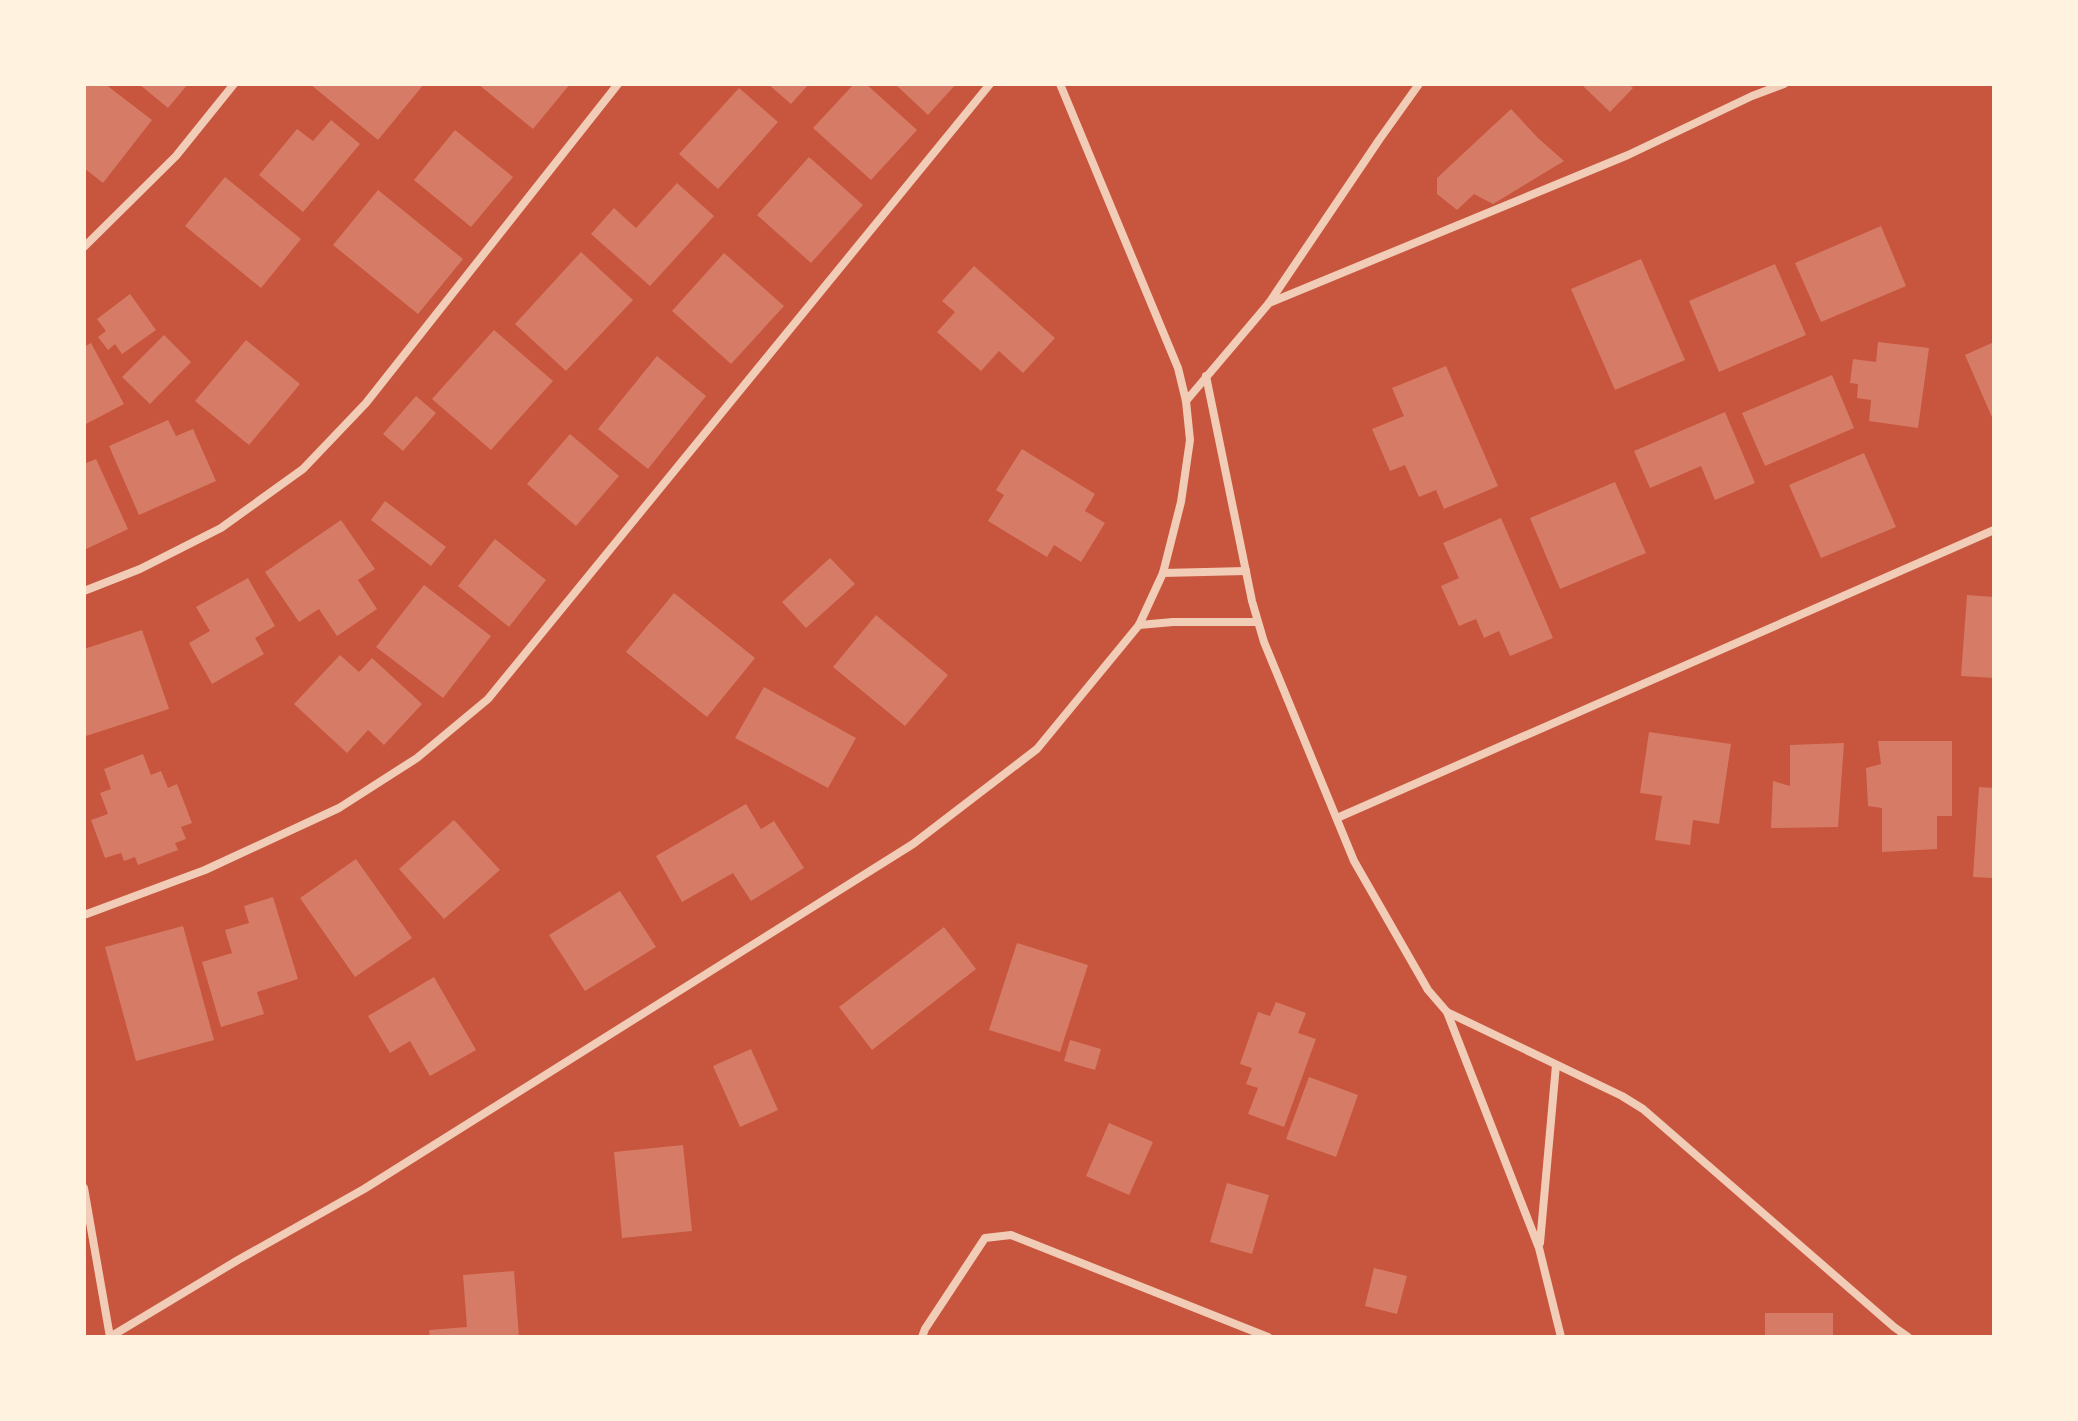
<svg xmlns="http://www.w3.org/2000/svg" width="2078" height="1421" viewBox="0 0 2078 1421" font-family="'Roboto Serif',serif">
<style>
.building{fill:#d67c66}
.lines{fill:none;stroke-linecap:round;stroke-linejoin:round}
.minor{stroke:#f1ccb7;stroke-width:8}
</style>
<rect width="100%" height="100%" fill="#c8553d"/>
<g class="building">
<path d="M 84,84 L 105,84 L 152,120 L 103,183 L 84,168 Z"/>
<path d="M 139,84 L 188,84 L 168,108 Z"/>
<path d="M 310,84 L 424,84 L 378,140 Z"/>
<path d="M 478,84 L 570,84 L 533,129 Z"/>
<path d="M 768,84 L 809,84 L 791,104 Z"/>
<path d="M 854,84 L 866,84 L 917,130 L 871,180 L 813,128 Z"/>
<path d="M 895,84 L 956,84 L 928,115 Z"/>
<path d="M 1581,84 L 1629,84 L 1633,88 L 1610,112 Z"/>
<path d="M 739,88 L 778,122 L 718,189 L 679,154 Z"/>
<path d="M 1511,109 L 1538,138 L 1564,161 L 1493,204 L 1474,194 L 1457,210 L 1437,194 L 1437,178 Z"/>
<path d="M 331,120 L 360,144 L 303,212 L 259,175 L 297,129 L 313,141 Z"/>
<path d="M 455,130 L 513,177 L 471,227 L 414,180 Z"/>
<path d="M 809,157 L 863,205 L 811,263 L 757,215 Z"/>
<path d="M 225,177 L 301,239 L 261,288 L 185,226 Z"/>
<path d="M 677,183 L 714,216 L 650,286 L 591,234 L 614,208 L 636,228 Z"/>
<path d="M 378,190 L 463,259 L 418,314 L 333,245 Z"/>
<path d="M 1881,226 L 1906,286 L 1821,322 L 1795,263 Z"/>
<path d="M 581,252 L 633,300 L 566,371 L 515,324 Z"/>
<path d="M 724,253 L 784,306 L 731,364 L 672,311 Z"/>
<path d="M 1641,259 L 1685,360 L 1615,390 L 1571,289 Z"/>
<path d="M 1775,264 L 1806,335 L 1719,372 L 1689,301 Z"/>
<path d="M 974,266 L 1055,338 L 1023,373 L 999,351 L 981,371 L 937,332 L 955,312 L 942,301 Z"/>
<path d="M 130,294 L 156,330 L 122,354 L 115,344 L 108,350 L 98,337 L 106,331 L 97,319 Z"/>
<path d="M 494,330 L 553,381 L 491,450 L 432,399 Z"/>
<path d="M 164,335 L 191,362 L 150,404 L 122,377 Z"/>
<path d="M 246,340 L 300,384 L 249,445 L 195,401 Z"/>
<path d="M 1878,342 L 1929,348 L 1918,428 L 1869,421 L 1871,400 L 1857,398 L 1858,384 L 1850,383 L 1853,359 L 1876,362 Z"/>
<path d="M 1994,342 L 1994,422 L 1965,355 Z"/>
<path d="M 91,343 L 124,404 L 84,425 L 84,347 Z"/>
<path d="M 657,356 L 706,396 L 648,469 L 598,429 Z"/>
<path d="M 1446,366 L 1498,486 L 1444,509 L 1436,490 L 1419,497 L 1405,465 L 1390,471 L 1372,429 L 1404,416 L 1392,388 Z"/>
<path d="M 1832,375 L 1854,428 L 1765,466 L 1742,413 Z"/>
<path d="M 416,396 L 436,413 L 403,451 L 383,434 Z"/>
<path d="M 1725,412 L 1755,483 L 1715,500 L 1701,466 L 1650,488 L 1634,451 Z"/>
<path d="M 168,420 L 176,436 L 193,429 L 216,481 L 139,515 L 109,446 Z"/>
<path d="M 570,434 L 619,476 L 576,526 L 527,484 Z"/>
<path d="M 1022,449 L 1095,494 L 1085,511 L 1105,523 L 1081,562 L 1054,545 L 1047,557 L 988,521 L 1004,495 L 996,490 Z"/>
<path d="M 1864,453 L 1896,527 L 1821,558 L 1789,485 Z"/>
<path d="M 96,459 L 128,529 L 84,550 L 84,464 Z"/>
<path d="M 1615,482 L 1646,553 L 1560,589 L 1530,518 Z"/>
<path d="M 385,501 L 446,547 L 431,566 L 371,520 Z"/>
<path d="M 1501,518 L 1553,638 L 1510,656 L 1499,631 L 1484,638 L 1476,619 L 1459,626 L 1441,586 L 1459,578 L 1443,543 Z"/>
<path d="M 341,520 L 375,569 L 358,580 L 377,609 L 337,636 L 319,609 L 299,622 L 265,572 Z"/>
<path d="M 495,539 L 546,580 L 509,627 L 458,586 Z"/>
<path d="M 830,558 L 855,584 L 806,628 L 782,602 Z"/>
<path d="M 248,578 L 275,626 L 255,638 L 264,654 L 212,684 L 189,643 L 210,631 L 196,607 Z"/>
<path d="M 424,585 L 491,636 L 443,698 L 376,647 Z"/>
<path d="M 674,593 L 755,658 L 707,717 L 626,652 Z"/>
<path d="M 1967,595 L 1994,597 L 1994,678 L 1961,676 Z"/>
<path d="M 876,615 L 948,675 L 905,726 L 833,667 Z"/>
<path d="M 142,630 L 169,709 L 86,736 L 84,729 L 84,649 Z"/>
<path d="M 340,655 L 359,672 L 372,658 L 422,704 L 384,745 L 368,730 L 347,753 L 294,704 Z"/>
<path d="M 764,687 L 856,738 L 828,788 L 735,738 Z"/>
<path d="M 1649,732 L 1731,744 L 1719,824 L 1693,820 L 1690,845 L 1655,840 L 1662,796 L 1640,793 Z"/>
<path d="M 1878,741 L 1952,741 L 1952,816 L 1937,816 L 1937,849 L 1882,852 L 1882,808 L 1868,806 L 1866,768 L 1881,764 Z"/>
<path d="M 1844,743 L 1838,827 L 1771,828 L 1773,781 L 1790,786 L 1790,745 Z"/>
<path d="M 143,754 L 151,775 L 161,771 L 168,788 L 177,784 L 192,823 L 181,827 L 186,839 L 175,843 L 178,850 L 138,865 L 135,857 L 124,861 L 121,853 L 105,858 L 91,820 L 108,814 L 100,793 L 111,789 L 104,769 Z"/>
<path d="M 1979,787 L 1994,788 L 1994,878 L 1973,877 Z"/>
<path d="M 746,804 L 761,829 L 774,821 L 804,868 L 751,901 L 733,873 L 682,902 L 656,856 Z"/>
<path d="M 454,820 L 500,870 L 444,919 L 399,869 Z"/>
<path d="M 356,859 L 412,938 L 355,977 L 300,898 Z"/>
<path d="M 620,891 L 656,947 L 585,991 L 549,935 Z"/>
<path d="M 273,897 L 298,979 L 257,992 L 264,1014 L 221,1027 L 202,962 L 232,953 L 225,930 L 249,923 L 244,906 Z"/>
<path d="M 183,926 L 214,1040 L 136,1061 L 105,947 Z"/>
<path d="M 944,927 L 976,969 L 872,1050 L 839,1007 Z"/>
<path d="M 1017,943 L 1088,965 L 1060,1052 L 989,1030 Z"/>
<path d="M 434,977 L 476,1050 L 430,1076 L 410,1041 L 390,1053 L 368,1016 Z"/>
<path d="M 1276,1002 L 1306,1013 L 1298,1033 L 1316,1039 L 1284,1127 L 1248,1114 L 1258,1088 L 1246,1084 L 1252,1068 L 1240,1064 L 1258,1012 L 1270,1016 Z"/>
<path d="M 1070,1040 L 1101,1049 L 1095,1070 L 1064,1061 Z"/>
<path d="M 751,1049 L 778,1110 L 740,1127 L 713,1066 Z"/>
<path d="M 1309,1077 L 1358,1095 L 1336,1157 L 1286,1139 Z"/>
<path d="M 1109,1123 L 1153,1142 L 1129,1195 L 1086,1176 Z"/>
<path d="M 683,1145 L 692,1231 L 622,1238 L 614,1152 Z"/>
<path d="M 1227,1183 L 1269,1195 L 1252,1254 L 1210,1242 Z"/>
<path d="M 1374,1268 L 1407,1276 L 1397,1314 L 1365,1306 Z"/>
<path d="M 514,1271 L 519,1337 L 430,1337 L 429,1330 L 467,1327 L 463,1275 Z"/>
<rect x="1765" y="1313" width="68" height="24"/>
</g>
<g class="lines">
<g class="minor">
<path d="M 84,247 L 176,156 L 234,84"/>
<path d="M 1269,303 L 1628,155 L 1752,96 L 1784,84"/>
<path d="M 1206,376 L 1252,601 L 1264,642 L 1354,861 L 1428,990 L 1447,1012 L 1622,1096 L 1643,1109 L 1894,1327 L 1908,1337"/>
<path d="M 1186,401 L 1269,303 L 1379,140 L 1419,84"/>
<path d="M 1163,573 L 1246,571"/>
<path d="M 84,591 L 140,569 L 221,528 L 303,469 L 366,403 L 618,84"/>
<path d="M 1139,625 L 1173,622 L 1257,622"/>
<path d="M 1337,818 L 1994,530"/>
<path d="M 84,915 L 205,870 L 339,808 L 417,758 L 488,699 L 990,84"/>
<path d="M 1447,1012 L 1539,1248 L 1561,1337"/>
<path d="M 84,1188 L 110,1337"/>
<path d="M 1540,1243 L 1556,1065"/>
<path d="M 110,1337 L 238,1260 L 364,1189 L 913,844 L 1037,749 L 1139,625 L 1163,573 L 1181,502 L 1190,440 L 1186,401 L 1178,368 L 1060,84"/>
<path d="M 922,1337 L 925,1329 L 985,1238 L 1011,1235 L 1268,1337"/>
</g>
</g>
<rect width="2078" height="1421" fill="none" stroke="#fff3e0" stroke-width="172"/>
</svg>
